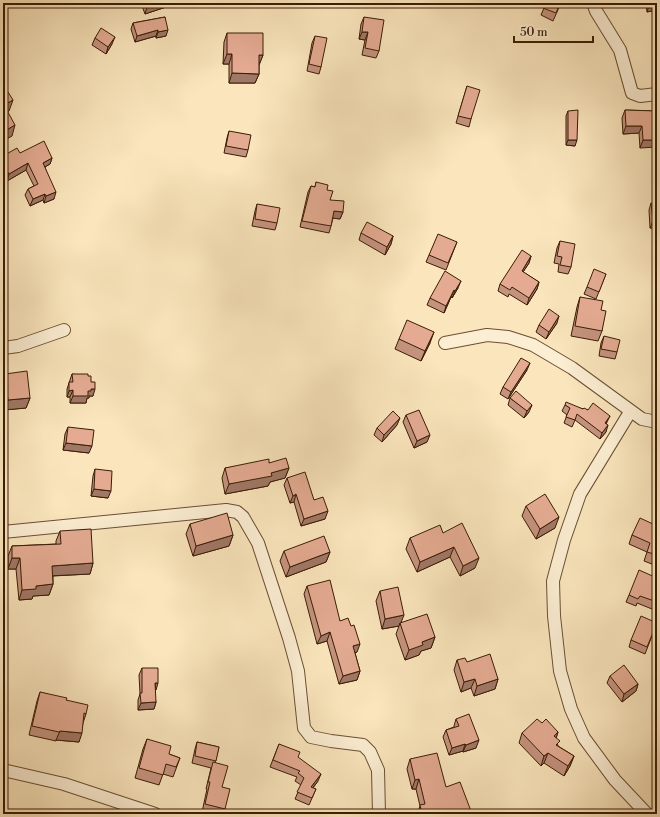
<svg xmlns="http://www.w3.org/2000/svg" width="660" height="817" viewBox="0 0 660 817" font-family="'Libre Bodoni',serif">
<style>
.lines{fill:none;stroke-linecap:round;stroke-linejoin:round}
.minor-casing{stroke:#6b4e33;stroke-width:14}
.minor{stroke:#fceed3;stroke-width:12}
.wall{fill:#c4937e;stroke:#3b1c05}
.shaded-wall{fill:#a07866;stroke:#3b1c05}
.building{fill:#e4ab92;stroke:#3b1c05}
</style>
<rect width="100%" height="100%" fill="#fae5bc"/>
<filter id="stains"><feTurbulence type="fractalNoise" baseFrequency=".005" numOctaves="4"/><feColorMatrix values="0 0 0 0 .2 0 0 0 0 .09 0 0 0 0 .02 0 0 0 .5 -.17"/></filter>
<radialGradient id="worn" r=".72"><stop offset=".6" stop-color="#630" stop-opacity="0"/><stop offset="1" stop-color="#630" stop-opacity=".3"/></radialGradient>
<g class="lines">
<defs>
<g id="minor">
<path d="M 593,3 L 596,11 L 620,50 L 632,93 L 640,96 L 657,94"/>
<path d="M 445,343 L 487,335 L 508,337 L 533,345 L 572,368 L 642,419 L 657,422"/>
<path d="M 3,348 L 18,346 L 64,330"/>
<path d="M 630,412 L 580,494 L 564,540 L 553,581 L 554,616 L 560,671 L 571,709 L 584,738 L 615,780 L 647,814"/>
<path d="M 3,532 L 226,510 L 237,512 L 243,517 L 258,543 L 289,638 L 298,671 L 304,728 L 311,737 L 331,741 L 363,745 L 370,752 L 378,770 L 379,814"/>
<path d="M 3,770 L 64,784 L 155,814"/>
</g>
</defs>
<use href="#minor" class="minor-casing"/>
<use href="#minor" class="minor"/>
</g>
<g class="wall">
<path d="M 141,3 L 167,3 L 166,7 L 145,14 Z"/>
<path d="M 546,3 L 561,3 L 553,21 L 541,15 Z"/>
<path d="M 646,3 L 657,3 L 656,10 L 647,12 Z"/>
<path d="M 165,17 L 166,36 L 156,38 L 156,36 L 135,42 L 131,29 L 133,23 Z"/>
<path d="M 364,17 L 379,51 L 376,58 L 362,55 L 365,40 L 359,39 L 361,24 Z"/>
<path d="M 227,33 L 263,55 L 259,65 L 259,74 L 255,83 L 229,83 L 229,64 L 223,64 L 224,42 Z"/>
<path d="M 315,36 L 321,67 L 319,74 L 307,71 L 312,43 Z"/>
<path d="M 95,38 L 112,44 L 106,54 L 92,45 Z"/>
<path d="M 467,86 L 471,119 L 469,127 L 456,123 Z"/>
<path d="M 625,110 L 657,111 L 640,148 L 639,133 L 623,134 L 622,118 Z"/>
<path d="M 568,111 L 575,146 L 566,145 L 566,116 Z"/>
<path d="M 229,131 L 248,150 L 246,157 L 224,153 L 227,138 Z"/>
<path d="M 20,153 L 52,158 L 50,164 L 45,167 L 54,199 L 44,203 L 43,200 L 30,206 L 25,195 L 28,189 L 34,186 L 26,170 L 7,181 L 3,175 L 3,156 Z"/>
<path d="M 316,182 L 327,190 L 330,200 L 343,212 L 340,219 L 333,218 L 331,226 L 329,233 L 300,227 L 308,192 L 311,186 L 315,187 Z"/>
<path d="M 651,203 L 657,228 L 650,228 L 649,210 Z"/>
<path d="M 257,204 L 277,223 L 275,230 L 252,226 L 255,211 Z"/>
<path d="M 361,233 L 393,236 L 391,244 L 385,255 L 359,240 Z"/>
<path d="M 560,241 L 571,267 L 568,274 L 558,272 L 559,264 L 554,263 L 557,248 Z"/>
<path d="M 457,242 L 446,270 L 426,262 L 429,255 Z"/>
<path d="M 531,256 L 529,263 L 523,272 L 539,282 L 537,289 L 527,305 L 509,294 L 508,297 L 498,291 L 500,284 Z"/>
<path d="M 606,274 L 596,299 L 584,294 L 587,287 Z"/>
<path d="M 458,288 L 452,298 L 451,297 L 444,313 L 427,305 L 430,298 Z"/>
<path d="M 580,297 L 601,310 L 602,331 L 598,341 L 571,336 L 577,307 Z"/>
<path d="M 557,323 L 546,339 L 536,332 L 539,325 Z"/>
<path d="M 604,336 L 617,352 L 615,359 L 599,356 L 601,343 Z"/>
<path d="M 399,339 L 430,343 L 421,361 L 395,349 Z"/>
<path d="M 527,370 L 508,399 L 500,394 L 503,387 Z"/>
<path d="M 5,374 L 30,398 L 26,408 L 4,410 L 3,402 L 3,379 Z"/>
<path d="M 72,374 L 88,376 L 91,382 L 93,396 L 89,396 L 89,398 L 87,398 L 86,403 L 70,403 L 70,397 L 67,397 L 67,389 Z"/>
<path d="M 510,398 L 529,412 L 524,418 L 508,405 Z"/>
<path d="M 565,405 L 588,410 L 607,422 L 606,424 L 606,432 L 600,439 L 575,420 L 572,427 L 564,423 L 567,415 L 562,411 Z"/>
<path d="M 406,415 L 427,442 L 414,448 L 403,422 Z"/>
<path d="M 397,425 L 382,442 L 374,435 L 377,428 Z"/>
<path d="M 68,427 L 89,453 L 63,450 L 65,434 Z"/>
<path d="M 269,463 L 289,468 L 285,478 L 270,482 L 268,486 L 225,494 L 222,478 L 225,468 Z"/>
<path d="M 95,469 L 108,498 L 91,496 L 93,476 Z"/>
<path d="M 287,478 L 314,500 L 325,519 L 301,526 L 294,502 L 290,503 L 284,485 Z"/>
<path d="M 526,506 L 555,528 L 536,539 L 522,516 Z"/>
<path d="M 657,512 L 657,566 L 644,561 L 647,552 L 629,544 L 632,535 L 653,524 Z"/>
<path d="M 190,524 L 233,535 L 229,546 L 193,556 L 186,534 Z"/>
<path d="M 60,531 L 93,563 L 90,574 L 53,576 L 53,584 L 49,595 L 33,596 L 32,599 L 19,600 L 16,569 L 8,569 L 8,556 L 12,546 L 56,544 L 56,541 Z"/>
<path d="M 443,533 L 475,568 L 460,576 L 450,557 L 417,572 L 406,549 L 410,538 Z"/>
<path d="M 284,551 L 330,552 L 326,562 L 286,577 L 280,561 Z"/>
<path d="M 657,578 L 657,611 L 637,603 L 636,606 L 626,602 L 629,595 Z"/>
<path d="M 307,586 L 340,621 L 357,652 L 355,653 L 360,671 L 357,680 L 339,684 L 327,641 L 317,644 L 304,594 Z"/>
<path d="M 380,591 L 402,623 L 435,637 L 431,648 L 421,651 L 419,655 L 405,660 L 396,634 L 399,626 L 382,629 L 376,601 Z"/>
<path d="M 657,623 L 645,654 L 629,647 L 631,640 Z"/>
<path d="M 457,660 L 498,679 L 495,689 L 474,696 L 471,688 L 461,692 L 454,670 Z"/>
<path d="M 142,668 L 156,702 L 154,709 L 138,710 L 138,700 L 140,694 L 139,675 Z"/>
<path d="M 610,676 L 638,684 L 636,691 L 622,702 L 607,683 Z"/>
<path d="M 40,692 L 66,700 L 86,714 L 83,723 L 79,742 L 56,740 L 56,741 L 29,735 L 37,701 Z"/>
<path d="M 456,719 L 476,748 L 463,752 L 463,751 L 449,755 L 443,737 L 446,730 L 454,727 L 454,726 Z"/>
<path d="M 542,723 L 558,732 L 556,738 L 558,746 L 574,756 L 570,766 L 564,776 L 544,763 L 541,766 L 519,743 L 522,733 Z"/>
<path d="M 657,729 L 657,740 L 654,739 Z"/>
<path d="M 147,739 L 169,754 L 180,758 L 173,777 L 163,774 L 159,785 L 135,778 L 143,749 Z"/>
<path d="M 197,742 L 219,747 L 215,763 L 222,787 L 225,809 L 223,814 L 214,814 L 202,812 L 207,789 L 206,789 L 211,768 L 192,763 L 195,749 Z"/>
<path d="M 279,744 L 298,757 L 318,781 L 313,788 L 316,789 L 309,805 L 295,799 L 301,785 L 295,781 L 297,777 L 270,767 Z"/>
<path d="M 410,759 L 446,787 L 471,811 L 475,814 L 417,814 L 420,806 L 416,789 L 412,789 L 407,769 Z"/>
</g>
<g class="shaded-wall">
<path d="M 159,3 L 167,3 L 166,7 L 145,14 L 147,7 Z"/>
<path d="M 657,3 L 657,8 L 656,10 L 647,12 L 649,5 Z"/>
<path d="M 158,30 L 156,36 L 135,42 L 137,36 Z"/>
<path d="M 168,30 L 166,36 L 156,38 L 158,32 Z"/>
<path d="M 362,32 L 368,32 L 365,40 L 359,39 Z"/>
<path d="M 115,37 L 112,44 L 106,54 L 108,47 Z"/>
<path d="M 227,54 L 232,54 L 229,64 L 223,64 Z"/>
<path d="M 259,55 L 263,55 L 259,65 L 255,65 Z"/>
<path d="M 232,73 L 259,74 L 255,83 L 229,83 Z"/>
<path d="M 13,100 L 9,111 L 3,114 L 4,105 Z"/>
<path d="M 15,125 L 12,136 L 3,141 L 3,132 Z"/>
<path d="M 626,126 L 642,126 L 639,133 L 623,134 Z"/>
<path d="M 568,140 L 577,140 L 575,146 L 566,145 Z"/>
<path d="M 643,140 L 657,140 L 657,147 L 640,148 Z"/>
<path d="M 52,158 L 50,164 L 41,169 L 43,163 Z"/>
<path d="M 28,163 L 26,170 L 7,181 L 9,174 Z"/>
<path d="M 56,192 L 54,199 L 44,203 L 46,196 Z"/>
<path d="M 45,194 L 43,200 L 30,206 L 33,199 Z"/>
<path d="M 334,211 L 343,212 L 340,219 L 332,218 Z"/>
<path d="M 653,221 L 657,221 L 657,228 L 650,228 Z"/>
<path d="M 393,236 L 391,244 L 385,255 L 387,247 Z"/>
<path d="M 531,256 L 529,263 L 519,278 L 522,271 Z"/>
<path d="M 461,281 L 458,288 L 452,298 L 455,291 Z"/>
<path d="M 539,282 L 537,289 L 527,305 L 529,298 Z"/>
<path d="M 454,290 L 451,297 L 444,313 L 446,306 Z"/>
<path d="M 559,316 L 557,323 L 546,339 L 549,332 Z"/>
<path d="M 434,332 L 430,343 L 421,361 L 425,351 Z"/>
<path d="M 530,363 L 527,370 L 508,399 L 511,392 Z"/>
<path d="M 91,389 L 95,389 L 93,396 L 89,396 L 89,398 L 87,398 L 86,403 L 70,403 L 73,396 Z"/>
<path d="M 73,390 L 70,397 L 67,397 L 69,391 Z"/>
<path d="M 30,398 L 26,408 L 4,410 L 8,400 Z"/>
<path d="M 532,405 L 529,412 L 524,418 L 527,411 Z"/>
<path d="M 610,416 L 607,422 L 602,429 L 605,423 Z"/>
<path d="M 400,418 L 397,425 L 382,442 L 384,435 Z"/>
<path d="M 608,425 L 606,432 L 600,439 L 602,433 Z"/>
<path d="M 430,435 L 427,442 L 414,448 L 417,441 Z"/>
<path d="M 66,443 L 92,446 L 89,453 L 63,450 Z"/>
<path d="M 289,468 L 285,478 L 270,482 L 268,486 L 225,494 L 229,484 Z"/>
<path d="M 94,489 L 111,491 L 108,498 L 91,496 Z"/>
<path d="M 296,494 L 294,502 L 290,503 L 293,496 Z"/>
<path d="M 328,511 L 325,519 L 301,526 L 304,519 Z"/>
<path d="M 559,517 L 555,528 L 536,539 L 540,529 Z"/>
<path d="M 233,535 L 229,546 L 193,556 L 196,546 Z"/>
<path d="M 454,547 L 450,557 L 417,572 L 420,562 Z"/>
<path d="M 330,552 L 326,562 L 286,577 L 290,567 Z"/>
<path d="M 12,558 L 20,558 L 16,569 L 8,569 Z"/>
<path d="M 479,558 L 475,568 L 460,576 L 463,566 Z"/>
<path d="M 93,563 L 90,574 L 48,576 L 52,566 Z"/>
<path d="M 53,584 L 49,595 L 33,596 L 32,599 L 19,600 L 22,590 L 36,586 Z"/>
<path d="M 404,615 L 400,625 L 400,623 L 399,626 L 382,629 L 385,619 Z"/>
<path d="M 330,632 L 327,641 L 317,644 L 321,636 Z"/>
<path d="M 435,637 L 431,648 L 421,651 L 419,655 L 405,660 L 409,650 L 422,642 Z"/>
<path d="M 360,644 L 357,652 L 350,654 L 353,646 Z"/>
<path d="M 360,671 L 357,680 L 339,684 L 343,676 Z"/>
<path d="M 475,679 L 471,688 L 461,692 L 464,682 Z"/>
<path d="M 498,679 L 495,689 L 474,696 L 477,686 Z"/>
<path d="M 155,683 L 158,683 L 156,690 Z"/>
<path d="M 638,684 L 636,691 L 622,702 L 624,694 Z"/>
<path d="M 156,702 L 154,709 L 138,710 L 141,703 Z"/>
<path d="M 60,731 L 82,733 L 79,742 L 56,740 Z"/>
<path d="M 558,732 L 555,742 L 554,736 Z"/>
<path d="M 479,740 L 476,748 L 463,752 L 466,745 Z"/>
<path d="M 465,744 L 463,751 L 449,755 L 452,748 Z"/>
<path d="M 548,753 L 544,763 L 541,766 L 544,756 Z"/>
<path d="M 574,756 L 570,766 L 564,776 L 568,766 Z"/>
<path d="M 321,774 L 318,781 L 308,794 L 311,787 Z"/>
<path d="M 419,779 L 416,789 L 412,789 L 415,780 Z"/>
</g>
<g class="building">
<path d="M 146,3 L 159,3 L 147,7 Z"/>
<path d="M 546,3 L 560,3 L 556,13 L 543,8 Z"/>
<path d="M 649,3 L 657,3 L 649,5 Z"/>
<path d="M 165,17 L 168,30 L 158,32 L 158,30 L 137,36 L 133,23 Z"/>
<path d="M 364,17 L 384,20 L 379,51 L 365,48 L 368,32 L 362,32 Z"/>
<path d="M 101,28 L 115,37 L 108,47 L 95,38 Z"/>
<path d="M 227,33 L 263,33 L 263,55 L 259,55 L 259,74 L 232,73 L 232,54 L 227,54 Z"/>
<path d="M 315,36 L 327,38 L 321,67 L 309,64 Z"/>
<path d="M 467,86 L 480,90 L 471,119 L 458,116 Z"/>
<path d="M 8,92 L 13,100 L 4,105 L 15,125 L 3,132 L 3,95 Z"/>
<path d="M 578,110 L 577,140 L 568,140 L 568,111 Z"/>
<path d="M 625,110 L 657,111 L 657,140 L 643,140 L 642,126 L 626,126 Z"/>
<path d="M 229,131 L 251,135 L 248,150 L 226,146 Z"/>
<path d="M 44,141 L 52,158 L 43,163 L 56,192 L 46,196 L 45,194 L 33,199 L 28,189 L 38,184 L 28,163 L 9,174 L 3,164 L 3,156 L 17,148 L 20,153 Z"/>
<path d="M 316,182 L 328,185 L 327,190 L 333,191 L 330,200 L 344,201 L 343,212 L 334,211 L 331,226 L 302,221 L 311,186 L 315,187 Z"/>
<path d="M 651,203 L 657,203 L 657,221 L 653,221 Z"/>
<path d="M 257,204 L 280,208 L 277,223 L 255,219 Z"/>
<path d="M 367,222 L 393,236 L 387,247 L 361,233 Z"/>
<path d="M 438,234 L 457,242 L 448,263 L 429,255 Z"/>
<path d="M 560,241 L 575,244 L 571,267 L 560,265 L 562,257 L 557,256 Z"/>
<path d="M 522,250 L 531,256 L 522,271 L 539,282 L 529,298 L 512,287 L 510,290 L 500,284 Z"/>
<path d="M 594,269 L 606,274 L 599,292 L 587,287 Z"/>
<path d="M 445,271 L 461,281 L 455,291 L 454,290 L 446,306 L 430,298 Z"/>
<path d="M 580,297 L 603,301 L 601,310 L 606,311 L 602,331 L 575,326 Z"/>
<path d="M 549,309 L 559,316 L 549,332 L 539,325 Z"/>
<path d="M 407,320 L 434,332 L 425,351 L 399,339 Z"/>
<path d="M 604,336 L 620,340 L 617,352 L 601,349 Z"/>
<path d="M 521,358 L 530,363 L 511,392 L 503,387 Z"/>
<path d="M 27,371 L 30,398 L 8,400 L 5,374 Z"/>
<path d="M 72,374 L 88,374 L 88,376 L 91,376 L 91,382 L 95,382 L 95,389 L 91,389 L 91,391 L 88,391 L 88,396 L 73,396 L 73,390 L 69,391 L 69,382 L 73,382 Z"/>
<path d="M 516,391 L 532,405 L 527,411 L 510,398 Z"/>
<path d="M 566,402 L 583,409 L 584,408 L 588,410 L 593,403 L 610,416 L 605,423 L 608,425 L 602,433 L 577,414 L 575,420 L 566,417 L 570,408 L 565,405 Z"/>
<path d="M 419,410 L 430,435 L 417,441 L 406,415 Z"/>
<path d="M 393,411 L 400,418 L 384,435 L 377,428 Z"/>
<path d="M 68,427 L 94,430 L 92,446 L 66,443 Z"/>
<path d="M 286,458 L 289,468 L 271,473 L 272,476 L 229,484 L 225,468 L 269,459 L 269,463 Z"/>
<path d="M 95,469 L 112,471 L 111,491 L 94,489 Z"/>
<path d="M 305,472 L 314,500 L 323,497 L 328,511 L 304,519 L 296,494 L 293,496 L 287,478 Z"/>
<path d="M 545,494 L 559,517 L 540,529 L 526,506 Z"/>
<path d="M 657,512 L 657,555 L 647,552 L 650,543 L 632,535 L 640,518 L 653,524 Z"/>
<path d="M 227,513 L 233,535 L 196,546 L 190,524 Z"/>
<path d="M 462,523 L 479,558 L 463,566 L 454,547 L 420,562 L 410,538 L 440,525 L 443,533 Z"/>
<path d="M 91,529 L 93,563 L 52,566 L 53,584 L 36,586 L 36,589 L 22,590 L 20,558 L 12,558 L 12,546 L 61,544 L 60,531 Z"/>
<path d="M 324,536 L 330,552 L 290,567 L 284,551 Z"/>
<path d="M 639,570 L 657,578 L 657,602 L 640,596 L 638,599 L 629,595 Z"/>
<path d="M 330,580 L 340,621 L 348,618 L 351,626 L 354,625 L 360,644 L 353,646 L 360,671 L 343,676 L 330,632 L 321,636 L 307,586 Z"/>
<path d="M 398,587 L 404,615 L 385,619 L 380,591 Z"/>
<path d="M 427,614 L 435,637 L 422,642 L 423,645 L 409,650 L 400,623 Z"/>
<path d="M 641,616 L 657,623 L 647,647 L 631,640 Z"/>
<path d="M 490,654 L 498,679 L 477,686 L 475,679 L 464,682 L 457,660 L 465,658 L 467,662 Z"/>
<path d="M 624,665 L 638,684 L 624,694 L 610,676 Z"/>
<path d="M 142,668 L 158,668 L 158,683 L 155,683 L 156,702 L 141,703 L 140,693 L 142,693 Z"/>
<path d="M 40,692 L 67,698 L 66,700 L 88,705 L 86,714 L 84,713 L 82,733 L 60,731 L 59,732 L 32,726 Z"/>
<path d="M 469,714 L 479,740 L 466,745 L 465,744 L 452,748 L 446,730 L 459,726 L 456,719 Z"/>
<path d="M 537,719 L 542,723 L 546,719 L 558,732 L 554,736 L 560,741 L 556,745 L 574,756 L 568,766 L 548,753 L 544,756 L 522,733 Z"/>
<path d="M 147,739 L 171,746 L 169,754 L 180,758 L 176,767 L 166,764 L 163,775 L 139,768 Z"/>
<path d="M 197,742 L 219,747 L 216,761 L 195,756 Z"/>
<path d="M 279,744 L 300,752 L 298,757 L 321,774 L 311,787 L 316,789 L 312,798 L 297,792 L 304,778 L 298,773 L 300,771 L 273,760 Z"/>
<path d="M 437,753 L 446,787 L 460,782 L 471,811 L 474,810 L 475,814 L 422,814 L 420,805 L 425,804 L 419,779 L 415,780 L 410,759 Z"/>
<path d="M 213,762 L 228,766 L 222,787 L 230,789 L 225,809 L 205,804 L 210,782 L 208,782 Z"/>
</g>
<rect width="660" height="817" fill="none" stroke="#fae5bc" stroke-width="16"/>
<rect x="4" y="4" width="652" height="809" fill="none" stroke="#3b1c05" stroke-width="2"/>
<rect x="8" y="8" width="644" height="801" fill="none" stroke="#3b1c05"/>
<path d="M514 36v6h79v-6" fill="none" stroke="#3b1c05" stroke-width="2"/>
<text x="520" y="36" font-size="12" fill="#3b1c05" stroke="#fceed3" stroke-width="3" paint-order="stroke">50 m</text>
<rect width="100%" height="100%" filter="url(#stains)"/>
<rect width="100%" height="100%" fill="url(#worn)"/>
</svg>
